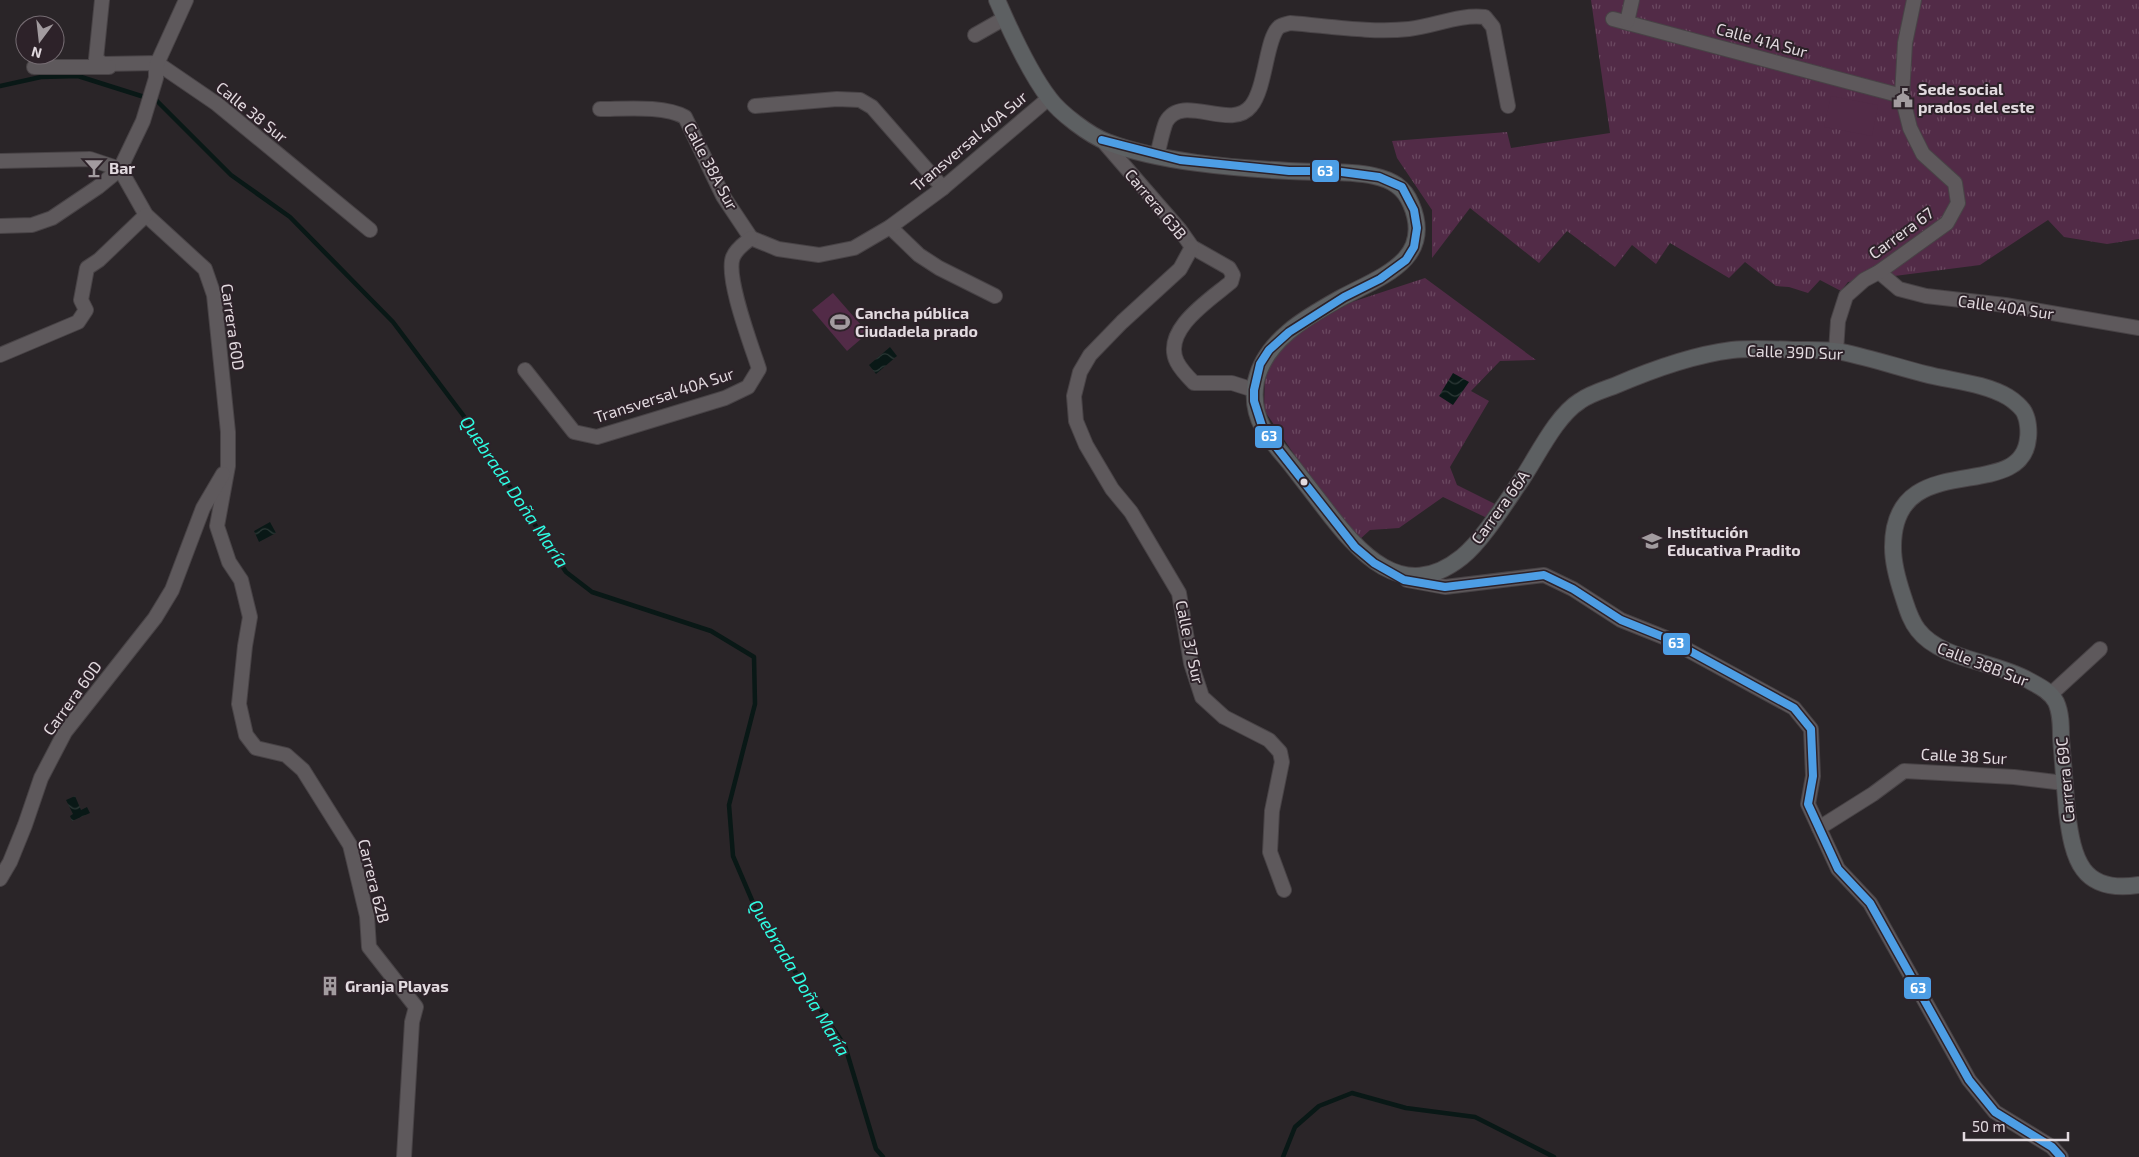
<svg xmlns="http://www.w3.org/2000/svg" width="2139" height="1157" viewBox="0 0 2139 1157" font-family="'Exo 2',sans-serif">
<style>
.grass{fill:url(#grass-tufts)}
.pitch{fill:#522b47}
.water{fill:url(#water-waves)}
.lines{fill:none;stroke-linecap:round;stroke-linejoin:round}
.stream{stroke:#091816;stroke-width:4.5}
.minor-casing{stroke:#484346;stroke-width:16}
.major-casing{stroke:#484346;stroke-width:18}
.minor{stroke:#5e595c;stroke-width:14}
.major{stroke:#5d6062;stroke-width:16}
.bus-1-casing{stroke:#2d2229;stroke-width:11}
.bus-1{stroke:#4d9ee5;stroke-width:8}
.bus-dot{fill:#e2dadf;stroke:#2d2229;stroke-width:2}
.labels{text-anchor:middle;stroke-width:4;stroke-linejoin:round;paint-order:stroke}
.street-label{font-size:16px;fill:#e2dadf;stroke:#2d2229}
.poi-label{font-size:16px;font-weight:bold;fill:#e2dadf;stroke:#2d2229;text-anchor:start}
.water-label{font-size:18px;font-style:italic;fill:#2ffde3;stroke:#2d2229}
.line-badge{stroke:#2d2229;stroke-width:2}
.badge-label{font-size:14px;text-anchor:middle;font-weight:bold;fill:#fff}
</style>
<defs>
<pattern id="grass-tufts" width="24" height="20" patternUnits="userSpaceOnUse" patternTransform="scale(1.25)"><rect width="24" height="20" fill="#522b47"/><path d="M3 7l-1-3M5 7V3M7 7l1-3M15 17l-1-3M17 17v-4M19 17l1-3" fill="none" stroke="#6b4961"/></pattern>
<pattern id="water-waves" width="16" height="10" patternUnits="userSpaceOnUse" patternTransform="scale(1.25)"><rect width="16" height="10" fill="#091816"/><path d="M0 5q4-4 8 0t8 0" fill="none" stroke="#2d3937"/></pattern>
</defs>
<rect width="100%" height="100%" fill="#2a2528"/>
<g class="grass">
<path d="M 1591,0 L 2139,0 L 2139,239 L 2107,244 L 2064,237 L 2048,220 L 1980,265 L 1848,282 L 1841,291 L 1820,280 L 1808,293 L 1789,287 L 1776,286 L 1745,262 L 1729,278 L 1670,243 L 1656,264 L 1632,245 L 1615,267 L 1567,231 L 1539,263 L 1470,208 L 1432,258 L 1432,210 L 1397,158 L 1392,141 L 1507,132 L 1511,148 L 1610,133 Z"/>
<path d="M 1425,278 L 1536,360 L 1500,361 L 1471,391 L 1489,401 L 1450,467 L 1457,485 L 1495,504 L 1487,518 L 1443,497 L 1399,528 L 1370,530 L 1358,541 L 1306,472 L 1264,410 L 1265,370 L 1296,333 L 1352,302 Z"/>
</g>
<g class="pitch">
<path d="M 1831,96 L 1878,105 L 1872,136 L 1824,127 Z"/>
<path d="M 833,293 L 868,333 L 847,351 L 812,310 Z"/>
</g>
<g class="water">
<path d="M 890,347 L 897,356 L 876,374 L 869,365 Z"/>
<path d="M 1453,373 L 1469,382 L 1453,405 L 1439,396 Z"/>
<path d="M 270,522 L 276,533 L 259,542 L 254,531 Z"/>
<path d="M 75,796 L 81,810 L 87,807 L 90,813 L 72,821 L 70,816 L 73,814 L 66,800 Z"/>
</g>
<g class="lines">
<g class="stream">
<path d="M 0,86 L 41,77 L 78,76 L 157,101 L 231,175 L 290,217 L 393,322 L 463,415 L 566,572 L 592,592 L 711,631 L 754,657 L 755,704 L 729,805 L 733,856 L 760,919 L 845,1046 L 876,1149 L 883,1157"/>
<path d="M 1283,1157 L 1295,1127 L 1319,1106 L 1352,1093 L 1406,1108 L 1475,1117 L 1554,1157"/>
</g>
<defs>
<g id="minor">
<path d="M 102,0 L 96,59 L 103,64 L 157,63 L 217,104 L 370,230"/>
<path d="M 1613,19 L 1902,96"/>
<path d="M 1627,22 L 1632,0"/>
<path d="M 975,35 L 1005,18"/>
<path d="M 34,67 L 109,67"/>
<path d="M 755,106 L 837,99 L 860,100 L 872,107 L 943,188"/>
<path d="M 600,109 C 624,109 664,105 685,117 L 723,196 L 751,238"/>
<path d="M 1102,140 L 1180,230 L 1192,247 L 1229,268 L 1233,275 L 1231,282 C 1211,299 1161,330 1177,362 C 1181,370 1188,377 1194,383 L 1232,383 L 1254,390"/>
<path d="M 1157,155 C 1160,145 1162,132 1166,122 C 1182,92 1231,132 1251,106 C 1266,88 1266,38 1279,27 C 1282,25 1287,24 1290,23 C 1329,26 1371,33 1409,29 C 1435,26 1459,14 1485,17 L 1493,27 L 1508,106"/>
<path d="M 0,161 L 90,159 L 120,169"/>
<path d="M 120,169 L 146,215 L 205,269 L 214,295 L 228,432 L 228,466 L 217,526 L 229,562 L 241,580 L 250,617 L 245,646 L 239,704 L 246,735 L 256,748 L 286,755 L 303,770 L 350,845 L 367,916 L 369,947 L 416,1007 L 412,1022 L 404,1157"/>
<path d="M 0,226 L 32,225 L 52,218 L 98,187 L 120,169 L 143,121 L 156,78 L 156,66 L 186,0"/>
<path d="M 890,227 L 919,255 L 939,268 L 995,296"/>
<path d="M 751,238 L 778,249 L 819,255 L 854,248 L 890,227 L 943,188 L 1049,98"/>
<path d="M 1192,247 L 1180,269 L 1122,322 L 1090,355 L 1080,372 L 1074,396 L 1076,421 L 1086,445 L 1112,489 L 1131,512 L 1179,593 L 1191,663 L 1202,697 L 1224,717 L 1269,740 L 1280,752 L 1282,762 L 1272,811 L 1270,852 L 1284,890"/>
<path d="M 1879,272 L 1899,289 L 1926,296 L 2005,305 L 2139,328"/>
<path d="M 1836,351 L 1838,321 L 1846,296 L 1864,280 L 1879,272 L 1947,223 L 1958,203 L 1955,183 L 1923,154 L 1910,128 L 1902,96 L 1905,43 L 1914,0"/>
<path d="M 0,355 L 78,322 L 86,310 L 81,300 L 87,268 L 99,260 L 146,215"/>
<path d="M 525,370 L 574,432 L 597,437 L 725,398 L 748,387 L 759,369 C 752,347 725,277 733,257 C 736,249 745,243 751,238"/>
<path d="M 1407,580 L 1445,587 L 1544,575 L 1573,589 L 1621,620 L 1666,638 L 1794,708 L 1811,729 L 1813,776 L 1808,804 L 1838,869 L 1870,903 L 1969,1080 L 1995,1112 L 2052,1147 L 2061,1157"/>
<path d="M 2051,694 L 2100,649"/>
<path d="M 1819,828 L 1873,794 L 1904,771 L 2014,777 L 2064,783"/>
<path d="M 0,879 L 10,862 L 25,825 L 41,778 L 65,732 L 155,618 L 172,590 L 203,508 L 223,474"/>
</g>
<path id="major" d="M 997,0 C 1010,30 1029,72 1049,98 C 1060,113 1089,135 1107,142 C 1159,162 1233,168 1289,171 C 1317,173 1346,170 1374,176 C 1392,180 1404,187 1411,204 C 1435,260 1380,277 1341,298 C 1307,317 1265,340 1256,381 C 1253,397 1255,413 1263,428 C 1271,442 1283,454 1293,467 C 1303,480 1313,493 1323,506 C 1358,552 1402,605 1462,557 C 1483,540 1506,502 1522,479 C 1538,455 1556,416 1580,401 C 1590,394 1603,390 1614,386 C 1651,370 1692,355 1732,350 C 1751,348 1773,349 1793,350 C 1809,350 1826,349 1842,352 C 1870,358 1898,367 1925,374 C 1952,381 1984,383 2008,397 C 2013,400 2023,408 2025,414 C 2028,420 2029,431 2028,438 C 2022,506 1892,444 1893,548 C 1893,565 1898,581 1903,596 C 1907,608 1910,620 1918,630 C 1941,660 1994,661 2028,680 C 2039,686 2050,691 2056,702 C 2061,713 2061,726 2061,738 C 2063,763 2065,787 2067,812 C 2073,859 2081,894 2139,885"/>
</defs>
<use href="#minor" class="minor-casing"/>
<use href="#major" class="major-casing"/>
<use href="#minor" class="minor"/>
<use href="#major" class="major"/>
<defs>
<path id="bus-1" d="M 1102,140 L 1180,160 L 1289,171 L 1334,171 L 1379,177 L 1402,187 L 1414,210 L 1417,228 L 1414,247 L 1406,260 L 1380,279 L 1344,297 L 1289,332 L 1269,350 L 1260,364 L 1254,390 L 1254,401 L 1262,426 L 1270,439 L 1355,547 L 1374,563 L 1404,580 L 1445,587 L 1544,575 L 1573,589 L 1621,620 L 1666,638 L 1794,708 L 1811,729 L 1813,776 L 1808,804 L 1838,869 L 1870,903 L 1969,1080 L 1995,1112 L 2052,1147 L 2061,1157"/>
</defs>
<use href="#bus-1" class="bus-1-casing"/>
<use href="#bus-1" class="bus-1"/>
</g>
<defs>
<symbol id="civic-bare" viewBox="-9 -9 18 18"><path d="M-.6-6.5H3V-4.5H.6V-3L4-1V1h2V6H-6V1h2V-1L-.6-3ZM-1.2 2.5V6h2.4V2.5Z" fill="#a29b9f" stroke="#2d2229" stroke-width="2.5" paint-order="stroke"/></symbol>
<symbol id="bar-bare" viewBox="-9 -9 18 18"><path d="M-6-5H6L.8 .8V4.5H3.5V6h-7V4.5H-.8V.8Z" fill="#a29b9f" stroke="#2d2229" stroke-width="2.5" paint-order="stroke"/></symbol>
<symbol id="stadium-bare" viewBox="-9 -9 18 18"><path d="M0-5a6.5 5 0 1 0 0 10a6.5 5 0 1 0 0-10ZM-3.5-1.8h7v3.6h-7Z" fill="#a29b9f" stroke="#2d2229" stroke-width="2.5" paint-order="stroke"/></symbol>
<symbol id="school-bare" viewBox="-9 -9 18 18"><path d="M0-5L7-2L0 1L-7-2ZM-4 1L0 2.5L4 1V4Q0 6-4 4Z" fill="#a29b9f" stroke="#2d2229" stroke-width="2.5" paint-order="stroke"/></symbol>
<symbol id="building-bare" viewBox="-9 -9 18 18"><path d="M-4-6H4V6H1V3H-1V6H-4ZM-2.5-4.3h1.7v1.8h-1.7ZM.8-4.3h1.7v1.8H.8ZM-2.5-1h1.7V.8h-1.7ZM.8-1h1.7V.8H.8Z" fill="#a29b9f" stroke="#2d2229" stroke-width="2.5" paint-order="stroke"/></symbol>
</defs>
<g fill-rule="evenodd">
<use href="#civic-bare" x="1889" y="84" width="28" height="28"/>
<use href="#bar-bare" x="80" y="154" width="28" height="28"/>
<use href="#stadium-bare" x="826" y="308" width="28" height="28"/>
<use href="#school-bare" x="1638" y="527" width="28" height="28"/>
<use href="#building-bare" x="316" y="972" width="28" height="28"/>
</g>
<circle class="bus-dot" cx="1304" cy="482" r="4.5"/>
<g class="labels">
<g class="street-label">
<text transform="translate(1762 40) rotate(15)" y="6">Calle 41A Sur</text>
<text transform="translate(252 112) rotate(39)" y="6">Calle 38 Sur</text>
<text transform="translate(969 141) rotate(-40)" y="6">Transversal 40A Sur</text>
<text transform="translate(711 166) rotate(62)" y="6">Calle 38A Sur</text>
<text transform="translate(1156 204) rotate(50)" y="6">Carrera 63B</text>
<text transform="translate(1901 233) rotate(-36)" y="6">Carrera 67</text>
<text transform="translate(2006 307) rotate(8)" y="6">Calle 40A Sur</text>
<text transform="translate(233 327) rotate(82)" y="6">Carrera 60D</text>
<text transform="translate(1795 352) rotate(2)" y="6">Calle 39D Sur</text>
<text transform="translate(664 395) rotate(-18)" y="6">Transversal 40A Sur</text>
<text transform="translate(1500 507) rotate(-54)" y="6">Carrera 66A</text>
<text transform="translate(1190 642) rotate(78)" y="6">Calle 37 Sur</text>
<text transform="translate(1983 664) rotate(21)" y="6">Calle 38B Sur</text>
<text transform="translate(72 698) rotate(-54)" y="6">Carrera 60D</text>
<text transform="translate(1964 756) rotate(3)" y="6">Calle 38 Sur</text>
<text transform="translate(2065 780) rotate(-95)" y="6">Carrera 69C</text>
<text transform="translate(374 881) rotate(76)" y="6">Carrera 62B</text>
</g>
<g class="poi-label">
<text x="1918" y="95">Sede social<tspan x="1918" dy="18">prados del este</tspan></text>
<text x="109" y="174">Bar</text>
<text x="855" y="319">Cancha pública<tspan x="855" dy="18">Ciudadela prado</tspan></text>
<text x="1667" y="538">Institución<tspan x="1667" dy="18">Educativa Pradito</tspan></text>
<text x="345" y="992">Granja Playas</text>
</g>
<g class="water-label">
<text transform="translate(514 492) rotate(56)" y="6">Quebrada Doña María</text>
<text transform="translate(799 978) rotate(59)" y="6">Quebrada Doña María</text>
</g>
</g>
<g class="line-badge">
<rect x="1311" y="159" width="29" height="24" rx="5" fill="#4d9ee5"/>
<rect x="1254" y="425" width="29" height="24" rx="5" fill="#4d9ee5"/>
<rect x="1662" y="632" width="29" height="24" rx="5" fill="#4d9ee5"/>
<rect x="1903" y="976" width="29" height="24" rx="5" fill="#4d9ee5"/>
</g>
<g class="badge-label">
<text x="1325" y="176">63</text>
<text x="1269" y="441">63</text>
<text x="1676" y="648">63</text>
<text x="1918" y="993">63</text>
</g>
<g transform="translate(40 40) rotate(195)"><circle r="24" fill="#2d2229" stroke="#756c72"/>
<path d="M0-4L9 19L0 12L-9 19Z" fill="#a29b9f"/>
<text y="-8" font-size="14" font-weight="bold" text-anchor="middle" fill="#e2dadf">N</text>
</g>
<path d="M1964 1132v8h104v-8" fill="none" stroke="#e2dadf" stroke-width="2.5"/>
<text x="1972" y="1132" font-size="15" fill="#e2dadf" stroke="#2d2229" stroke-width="4" paint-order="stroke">50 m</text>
</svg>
